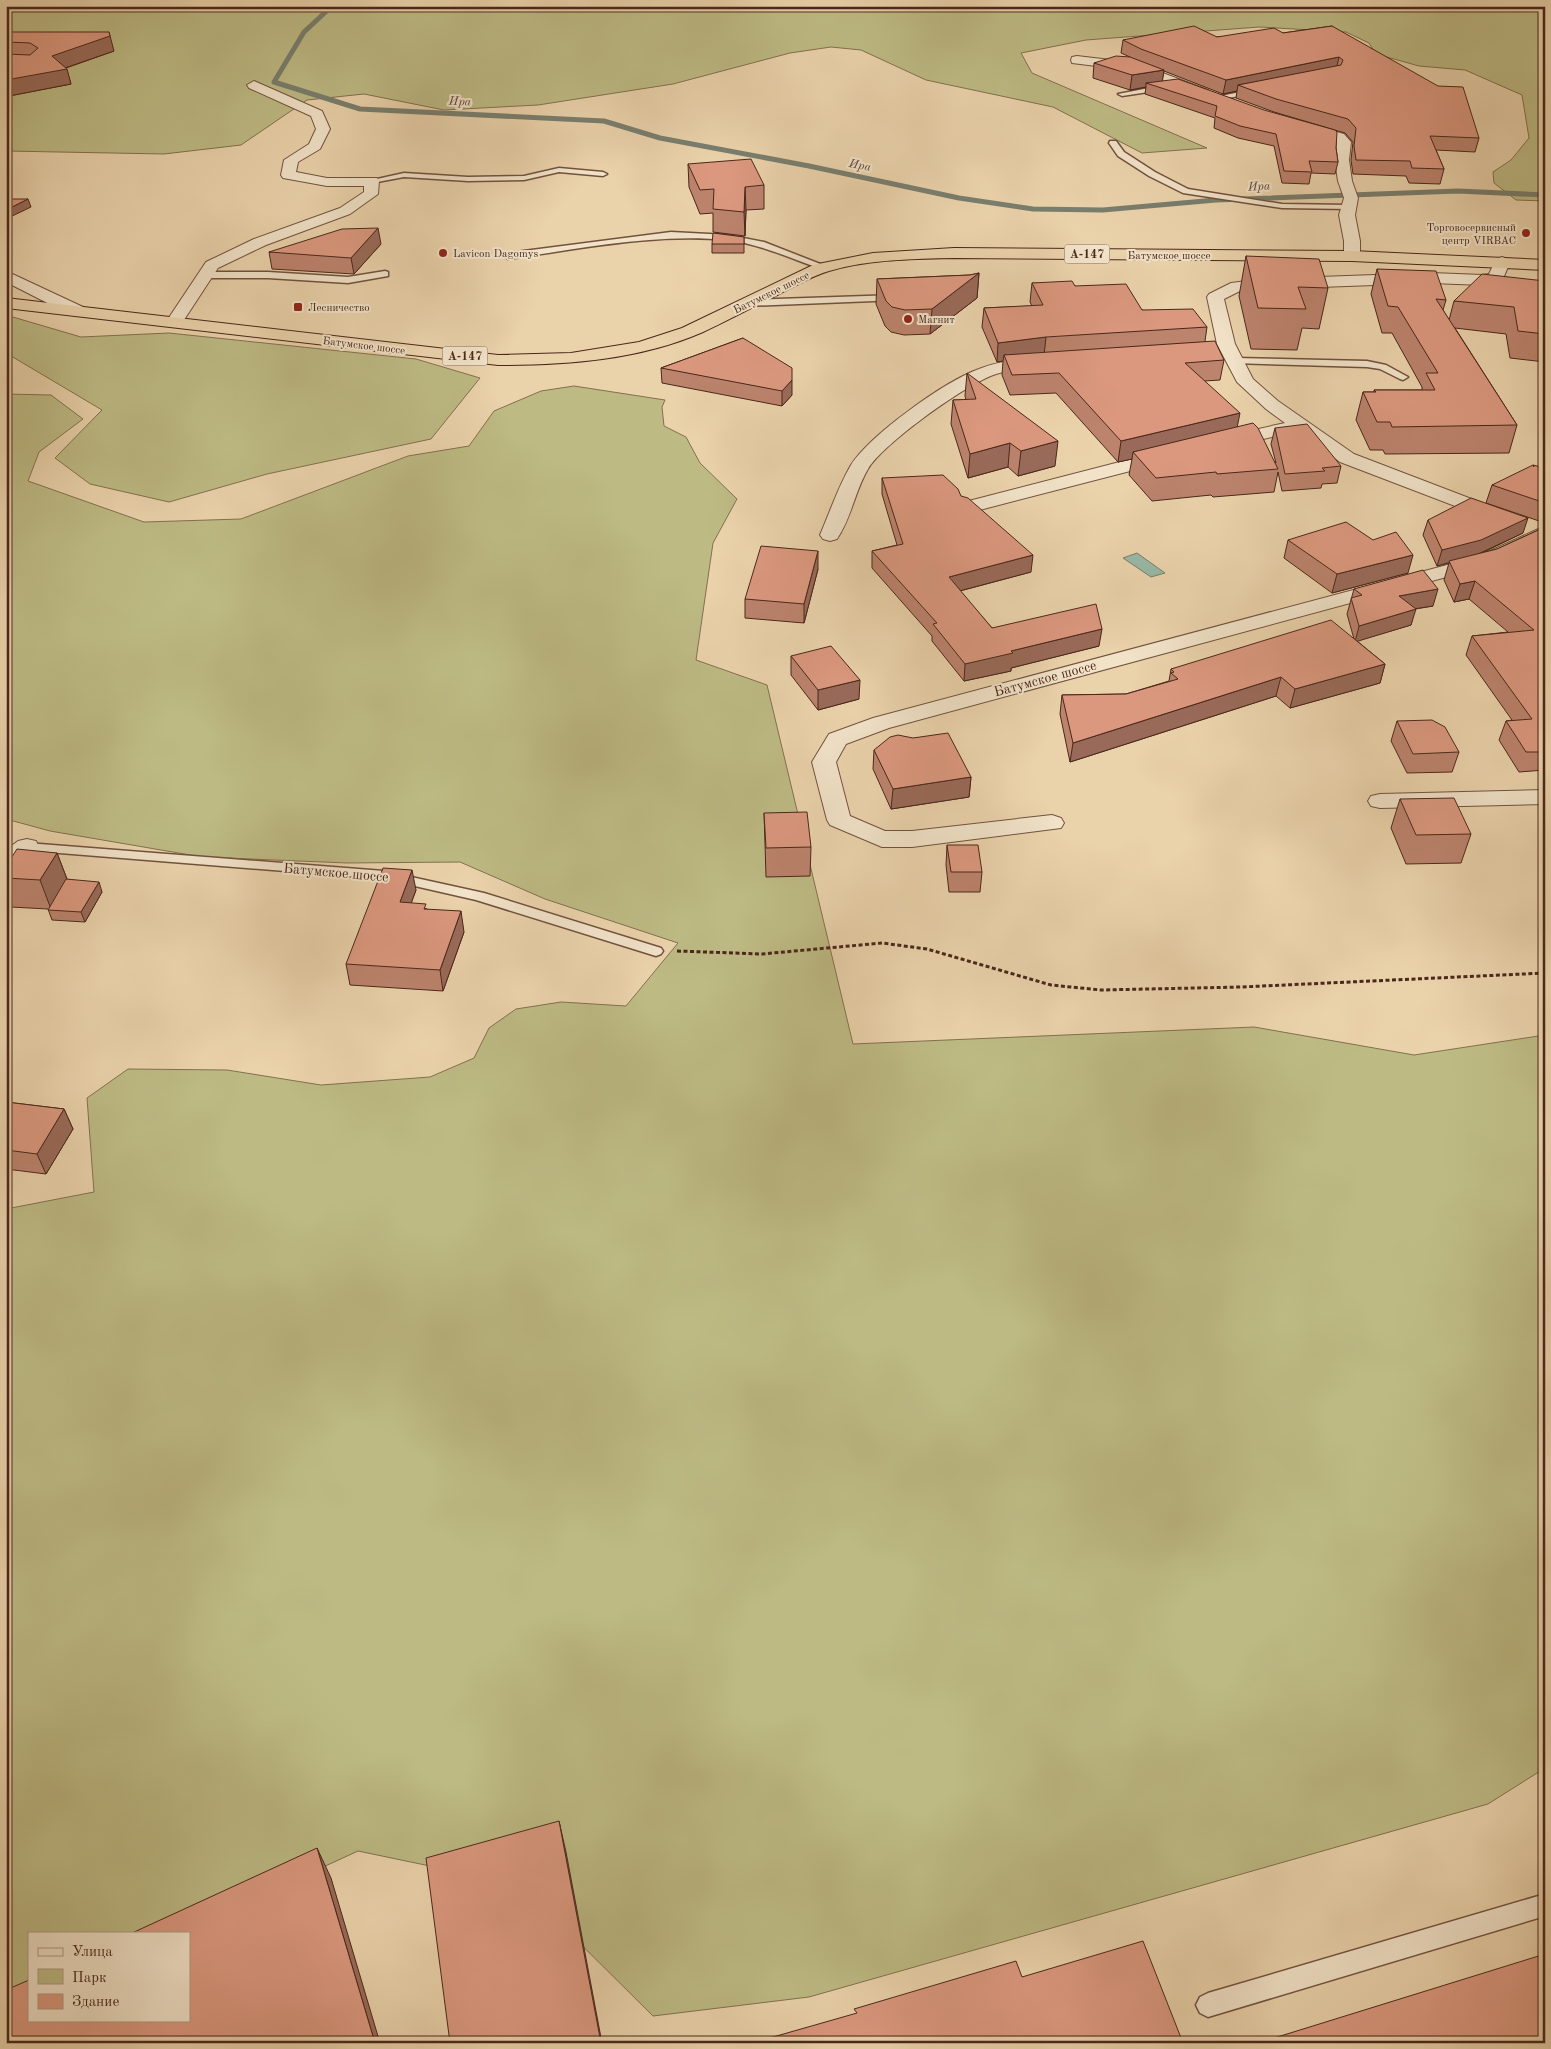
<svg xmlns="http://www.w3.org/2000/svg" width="1551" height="2049" viewBox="0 0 1551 2049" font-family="'Old Standard TT',serif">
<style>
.green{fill:#bdba84;stroke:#84704f}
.water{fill:#98b8a6;stroke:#797e6e}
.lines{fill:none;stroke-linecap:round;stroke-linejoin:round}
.stream{stroke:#797e6e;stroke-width:5}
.lane-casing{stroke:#72523e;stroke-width:3}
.street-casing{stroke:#72523e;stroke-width:2}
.highway-casing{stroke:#4a271a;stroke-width:2}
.path{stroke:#4a271a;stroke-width:3;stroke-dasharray:4 2.5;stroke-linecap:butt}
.lane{fill:#f1e2c8;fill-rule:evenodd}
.street{fill:#f1e2c8;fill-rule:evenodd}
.highway{fill:#ead2ab;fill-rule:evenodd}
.wall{fill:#bc836d;stroke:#4a271a}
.shaded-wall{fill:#996a59;stroke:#4a271a}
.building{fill:#db987f;stroke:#4a271a}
.poi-dot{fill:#8f2418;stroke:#f1e2c8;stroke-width:2}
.labels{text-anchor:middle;stroke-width:4;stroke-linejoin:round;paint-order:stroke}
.far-poi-label{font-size:11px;fill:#4a271a;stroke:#f1e2c8;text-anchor:start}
.far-street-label{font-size:11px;fill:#4a271a;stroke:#f1e2c8}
.far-water-label{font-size:12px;font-style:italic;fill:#5a4436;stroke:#f1e2c8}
.shield{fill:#f1e2c8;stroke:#7c5f4e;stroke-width:1}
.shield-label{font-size:12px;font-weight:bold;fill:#4a271a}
.street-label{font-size:14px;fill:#4a271a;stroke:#f1e2c8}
</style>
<rect width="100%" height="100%" fill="#ead2ab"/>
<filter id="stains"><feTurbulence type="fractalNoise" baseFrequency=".004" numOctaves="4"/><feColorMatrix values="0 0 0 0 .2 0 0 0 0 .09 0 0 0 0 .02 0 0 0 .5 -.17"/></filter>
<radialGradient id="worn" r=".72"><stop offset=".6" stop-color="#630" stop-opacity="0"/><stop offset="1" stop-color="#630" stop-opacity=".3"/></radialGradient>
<g class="green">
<path d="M 6,6 L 1545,6 L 1545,201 L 1516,200 L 1494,183 L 1493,172 L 1511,160 L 1529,138 L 1522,95 L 1465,70 L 1419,66 L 1376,54 L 1369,43 L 1346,32 L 1259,27 L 1086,40 L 1021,53 L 1032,73 L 1207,148 L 1142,153 L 1053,107 L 926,80 L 861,50 L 831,47 L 790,53 L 673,84 L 538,105 L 444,110 L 364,94 L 307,100 L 241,145 L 164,154 L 6,151 Z"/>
<path d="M 6,315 L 81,337 L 169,333 L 416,359 L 480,378 L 431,439 L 267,474 L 169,502 L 90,484 L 55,458 L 102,410 L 6,353 Z"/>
<path d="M 574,386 L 665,400 L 662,407 L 664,426 L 686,437 L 700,463 L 737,499 L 713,543 L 696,660 L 767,685 L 853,1044 L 1254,1027 L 1414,1055 L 1545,1035 L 1545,1768 L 1488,1804 L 809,1997 L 653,2016 L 521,1885 L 358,1851 L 180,1933 L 29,1933 L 29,2003 L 6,2013 L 6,1209 L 94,1192 L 87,1098 L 128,1069 L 227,1070 L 321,1085 L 430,1077 L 474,1058 L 489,1028 L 516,1009 L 561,1002 L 626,1006 L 678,943 L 545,899 L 460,862 L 347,863 L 202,857 L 50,831 L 6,819 L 6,394 L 51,395 L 83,419 L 39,452 L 28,481 L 144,522 L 241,519 L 408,456 L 469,446 L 494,411 L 541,391 Z"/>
</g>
<path class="water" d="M 1137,553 L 1165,573 L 1151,577 L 1123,558 Z"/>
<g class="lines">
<path class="stream" d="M 332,6 L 304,32 L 274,82 L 360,109 L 604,121 L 660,138 L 809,166 L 959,198 L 1033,209 L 1103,210 L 1216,200 L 1458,191 L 1545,195"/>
<defs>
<g id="lane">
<path d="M 1165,85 L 1169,87 L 1168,89 L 1122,96 L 1118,94 Z"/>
<path d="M 1255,89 L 1259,91 L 1258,93 L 1215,100 L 1211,98 Z"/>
<path d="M 1110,141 L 1116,141 L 1124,152 L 1155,172 L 1188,189 L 1282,204 L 1349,205 L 1353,207 L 1349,209 L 1282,208 L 1183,193 L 1149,176 L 1118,156 L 1109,143 Z"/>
<path d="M 559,168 L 603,172 L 607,174 L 603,176 L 559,172 L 524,180 L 468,181 L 404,177 L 372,183 L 368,181 L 404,173 L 468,177 L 524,176 Z"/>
<path d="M 671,232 L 728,235 L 764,242 L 828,267 L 821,269 C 790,258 760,244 727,240 C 654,233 580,249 508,259 L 504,256 L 508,253 Z"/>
<path d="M 385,271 L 388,272 L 388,276 L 348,283 L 268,278 L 203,278 L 199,275 L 203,272 L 268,272 L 348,277 Z"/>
<path d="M 896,295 L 900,298 L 899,300 L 748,306 L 744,303 L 748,300 Z"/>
<path d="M 1235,358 L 1367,361 L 1386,365 L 1408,377 L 1403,380 L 1400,379 L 1380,369 L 1367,367 L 1232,363 L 1232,359 Z"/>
<path d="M 27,843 L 384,871 L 484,893 L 661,948 L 663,951 L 661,954 L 656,956 L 476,900 L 384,879 L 22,850 L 20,847 L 22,844 Z"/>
<path d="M 1545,1894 L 1545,1916 L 1208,2017 L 1200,2013 L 1196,2005 L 1200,1997 L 1208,1993 Z"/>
</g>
<g id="street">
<path d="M 1077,56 L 1136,63 L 1208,90 L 1210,93 L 1208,96 L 1198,96 L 1129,70 L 1072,63 L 1071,60 L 1072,57 Z"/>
<path d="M 254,81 L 322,111 L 330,129 L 320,149 L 298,162 L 296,172 L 327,178 L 377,178 L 379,181 L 378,194 L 350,214 L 266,245 L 218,268 L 180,326 L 168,326 L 166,322 L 206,262 L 254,239 L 340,208 L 364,192 L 364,186 L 327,186 L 283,178 L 281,175 L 284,160 L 309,144 L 316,129 L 311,116 L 249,88 L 247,85 Z"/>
<path d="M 1301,122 L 1344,134 L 1351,142 L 1349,160 L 1352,181 L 1358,198 L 1355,215 L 1360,241 L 1360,256 L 1358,259 L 1346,259 L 1344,256 L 1344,241 L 1339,215 L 1344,198 L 1338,181 L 1335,160 L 1337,143 L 1334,140 L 1296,129 L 1294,126 L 1296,123 Z"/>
<path d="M 1502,257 L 1508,259 L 1510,262 L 1502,281 L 1483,285 L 1431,283 L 1262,289 L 1240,291 L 1224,299 L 1235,344 L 1253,379 L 1278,401 L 1354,454 L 1503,511 L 1506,515 L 1503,519 L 1496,521 L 1489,519 L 1340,462 L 1297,431 L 1225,448 L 1218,446 L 1216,442 L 1218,438 L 1285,423 L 1266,409 L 1237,382 L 1217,344 L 1207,297 L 1209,294 L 1231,283 L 1262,279 L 1431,273 L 1483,275 L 1489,274 L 1496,259 Z"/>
<path d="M 6,271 L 83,307 L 85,311 L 83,315 L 71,315 L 6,282 Z"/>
<path d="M 1039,358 L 1045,359 L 1048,363 L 1045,367 C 1029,371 1012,369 996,374 C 967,383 883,444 868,469 C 855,491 851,519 837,539 L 830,541 L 823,539 L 820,535 C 830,512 838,487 851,465 C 870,435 945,381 979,369 C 998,361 1019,360 1039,358 Z"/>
<path d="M 1166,450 L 1173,452 L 1175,456 L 1173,460 L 968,513 L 961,511 L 958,507 L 961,503 Z"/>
<path d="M 1545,526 L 1545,540 L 1491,565 L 889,728 L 846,744 L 836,762 L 850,816 L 885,831 L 912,831 L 1052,815 L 1061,818 L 1064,823 L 1061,828 L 912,847 L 882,847 L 830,825 L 827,820 L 812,762 L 829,734 L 873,718 L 1477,557 Z"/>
<path d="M 1545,790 L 1545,804 L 1380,808 L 1371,806 L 1368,801 L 1371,796 L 1380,794 Z"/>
<path d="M 27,839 L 36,841 L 39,847 C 32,858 19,868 6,871 L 6,850 L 18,841 Z"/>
</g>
<path id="highway" d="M 954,248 L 1352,251 L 1545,260 L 1545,270 L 1352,261 L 954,258 C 912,259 870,259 829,271 C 812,276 797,285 781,293 C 755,306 729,320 703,332 C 639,360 567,365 498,365 L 6,308 L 6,298 L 498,355 L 571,353 L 639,342 L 682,328 L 813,265 L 873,253 Z"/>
</defs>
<use href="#lane" class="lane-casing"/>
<use href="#street" class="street-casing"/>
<use href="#highway" class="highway-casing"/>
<path class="path" d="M 677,951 L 762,954 L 882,943 L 927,949 L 1051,985 L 1101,990 L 1241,987 L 1545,973"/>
<use href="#lane" class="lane"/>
<use href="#street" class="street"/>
<use href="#highway" class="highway"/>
</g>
<g class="wall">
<path d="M 1332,26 L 1479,138 L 1475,152 L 1436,150 L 1444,169 L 1440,184 L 1409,183 L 1406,176 L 1353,174 L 1351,160 L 1353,142 L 1345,133 L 1274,112 L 1236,98 L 1237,91 L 1223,94 L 1164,71 L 1162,81 L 1336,148 L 1338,162 L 1335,174 L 1311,173 L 1309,184 L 1282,183 L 1274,146 L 1238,138 L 1214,128 L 1215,118 L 1145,94 L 1146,87 L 1130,90 L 1093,78 L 1094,63 L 1130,57 L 1121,53 L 1123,40 L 1217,37 L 1283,33 Z"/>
<path d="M 6,32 L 114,51 L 66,68 L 71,84 L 9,96 L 6,53 Z"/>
<path d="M 688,164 L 764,185 L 764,209 L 746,210 L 745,236 L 713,232 L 713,213 L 700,214 L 689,187 Z"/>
<path d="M 744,237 L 744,253 L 712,253 L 712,244 Z"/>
<path d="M 381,244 L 354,274 L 272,269 L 269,252 Z"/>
<path d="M 1246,256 L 1328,288 L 1319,329 L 1302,328 L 1297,350 L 1251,349 L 1239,296 Z"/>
<path d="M 1377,269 L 1446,300 L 1443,310 L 1449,320 L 1454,301 L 1545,281 L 1545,362 L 1510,358 L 1506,334 L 1455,328 L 1517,425 L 1509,453 L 1385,454 L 1383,450 L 1370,450 L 1356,420 L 1363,392 L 1374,392 L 1374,390 L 1422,390 L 1422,387 L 1392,333 L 1382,333 L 1371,294 Z"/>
<path d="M 979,273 L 977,298 L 930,334 L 904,335 L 891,332 L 885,326 L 876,304 L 877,279 L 970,275 Z"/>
<path d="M 1032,283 L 1075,286 L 1142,310 L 1207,327 L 1205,341 L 1224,360 L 1220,380 L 1205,381 L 1237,426 L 1276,463 L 1271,444 L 1275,428 L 1341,466 L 1337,483 L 1322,484 L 1321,488 L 1282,491 L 1278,472 L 1274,492 L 1213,497 L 1211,495 L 1152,501 L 1129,475 L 1132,459 L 1118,462 L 1056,393 L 1010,395 L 1002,375 L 1003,361 L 997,362 L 982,327 L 984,308 L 1032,306 L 1030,302 Z"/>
<path d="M 743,338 L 792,395 L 782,406 L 662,383 L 661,368 Z"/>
<path d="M 967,373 L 1055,466 L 1018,476 L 1008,467 L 968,478 L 951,424 L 953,400 L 966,400 L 965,396 Z"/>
<path d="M 1545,468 L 1545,523 L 1486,503 L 1492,485 Z"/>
<path d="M 882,478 L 961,496 L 1031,572 L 960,591 L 992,628 L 1099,646 L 1011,668 L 1011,671 L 964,681 L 932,641 L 932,636 L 872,568 L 872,551 L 897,545 L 882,494 Z"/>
<path d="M 1428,520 L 1523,533 L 1482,553 L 1497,549 L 1545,527 L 1545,770 L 1519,772 L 1499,740 L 1506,721 L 1512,720 L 1466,655 L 1472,636 L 1508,632 L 1469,599 L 1454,602 L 1444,580 L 1449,563 L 1437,566 L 1423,535 Z"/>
<path d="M 1288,540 L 1408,573 L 1332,593 L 1284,558 Z"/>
<path d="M 818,569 L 804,623 L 745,618 L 745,599 Z"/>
<path d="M 1354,589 L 1433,606 L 1415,609 L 1411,625 L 1357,641 L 1385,664 L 1380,683 L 1290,708 L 1276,696 L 1070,762 L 1060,714 L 1062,695 L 1126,694 L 1169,681 L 1171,669 L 1354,639 L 1347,614 Z"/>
<path d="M 791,656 L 859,699 L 818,710 L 791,675 Z"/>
<path d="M 1397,721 L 1459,752 L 1452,772 L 1407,773 L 1391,741 Z"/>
<path d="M 874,750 L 971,777 L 969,797 L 891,809 L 873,769 Z"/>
<path d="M 1400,799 L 1471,834 L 1461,863 L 1406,864 L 1391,828 Z"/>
<path d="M 764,813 L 811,847 L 810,876 L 766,877 L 765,843 Z"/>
<path d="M 947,845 L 982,872 L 980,892 L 949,892 L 946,865 Z"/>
<path d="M 57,853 L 67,879 L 102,892 L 85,922 L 52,920 L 48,909 L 11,907 L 6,894 L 6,866 Z"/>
<path d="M 416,890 L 411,903 L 427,909 L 464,932 L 443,991 L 350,985 L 346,964 Z"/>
<path d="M 6,1102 L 64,1109 L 73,1129 L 46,1174 L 6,1169 Z"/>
</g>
<g class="shaded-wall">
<path d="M 109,32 L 114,51 L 62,69 L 67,69 L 71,84 L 9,96 L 6,86 L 6,80 L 52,56 Z"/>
<path d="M 1339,57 L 1336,70 L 1238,85 L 1237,91 L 1223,94 L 1226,80 Z"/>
<path d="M 1164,70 L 1162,84 L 1146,83 L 1146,87 L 1130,90 L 1132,75 Z"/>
<path d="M 745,187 L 746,210 L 745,236 L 744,212 Z"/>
<path d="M 28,199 L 31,207 L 6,219 L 6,210 Z"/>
<path d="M 378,228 L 381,244 L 354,274 L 351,258 Z"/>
<path d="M 979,273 L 977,298 L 930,334 L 932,309 Z"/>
<path d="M 1046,337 L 1044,356 L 1004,355 L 1003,361 L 997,362 L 998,343 Z"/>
<path d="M 792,380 L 792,395 L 782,406 L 782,391 Z"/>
<path d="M 1240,413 L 1236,433 L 1133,452 L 1132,459 L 1118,462 L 1121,441 Z"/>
<path d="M 1058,441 L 1055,466 L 1018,476 L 1021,451 Z"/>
<path d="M 1010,443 L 1008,467 L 968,478 L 970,454 Z"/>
<path d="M 1528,518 L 1523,533 L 1476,555 L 1437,566 L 1442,550 Z"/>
<path d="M 818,551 L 818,569 L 804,623 L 804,604 Z"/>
<path d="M 1033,555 L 1031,572 L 948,594 L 949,577 Z"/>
<path d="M 1413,555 L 1408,573 L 1332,593 L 1337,574 Z"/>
<path d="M 1475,581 L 1469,599 L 1454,602 L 1460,584 Z"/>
<path d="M 1438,589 L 1433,606 L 1394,612 L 1399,596 Z"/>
<path d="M 1416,609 L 1411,625 L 1355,642 L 1359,626 Z"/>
<path d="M 1102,629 L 1099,646 L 1011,668 L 1011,671 L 964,681 L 965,664 L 1011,651 Z"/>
<path d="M 1385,664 L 1380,683 L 1290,708 L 1295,689 Z"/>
<path d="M 1281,677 L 1276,696 L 1070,762 L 1073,743 Z"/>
<path d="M 860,680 L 859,699 L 818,710 L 818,690 Z"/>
<path d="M 971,777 L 969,797 L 891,809 L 893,789 Z"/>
<path d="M 57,853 L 68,882 L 51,909 L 40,880 Z"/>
<path d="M 412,870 L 416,890 L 404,923 L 400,902 Z"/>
<path d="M 99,882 L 102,892 L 85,922 L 81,912 Z"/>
<path d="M 461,911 L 464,932 L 443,991 L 440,970 Z"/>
<path d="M 64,1109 L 73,1129 L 46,1174 L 37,1154 Z"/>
<path d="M 559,1821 L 566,1852 L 602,2043 L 601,2043 Z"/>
<path d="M 317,1848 L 331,1878 L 380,2043 L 375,2043 Z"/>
</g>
<g class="building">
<path d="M 1194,26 L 1217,37 L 1274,28 L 1283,33 L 1332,26 L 1438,86 L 1463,87 L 1479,138 L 1430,136 L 1444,169 L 1412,168 L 1410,161 L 1356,160 L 1354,146 L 1356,128 L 1348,119 L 1276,99 L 1238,85 L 1341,65 L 1343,60 L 1339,57 L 1226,80 L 1141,49 L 1123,40 Z"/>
<path d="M 6,32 L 109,32 L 110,36 L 52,56 L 67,69 L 6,80 L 6,54 L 30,55 L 38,48 L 30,43 L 6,42 Z"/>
<path d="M 1116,56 L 1130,57 L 1164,70 L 1132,75 L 1094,63 Z"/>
<path d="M 1178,79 L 1264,110 L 1335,130 L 1337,132 L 1336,148 L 1338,162 L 1309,161 L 1312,172 L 1284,171 L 1276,134 L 1240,126 L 1215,116 L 1217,106 L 1146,83 Z"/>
<path d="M 751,159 L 764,185 L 745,187 L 744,212 L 713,209 L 714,189 L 700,190 L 688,164 Z"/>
<path d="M 6,199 L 28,199 L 6,210 Z"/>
<path d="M 378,228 L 351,258 L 269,252 L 342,229 Z"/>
<path d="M 713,233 L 744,237 L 744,244 L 712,244 Z"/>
<path d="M 1246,256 L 1319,259 L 1328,288 L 1298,287 L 1306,309 L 1258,308 Z"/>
<path d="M 1377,269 L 1436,271 L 1446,300 L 1436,299 L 1517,425 L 1392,427 L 1390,422 L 1377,422 L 1363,392 L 1376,392 L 1374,390 L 1435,390 L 1426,373 L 1438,373 L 1398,307 L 1388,306 Z"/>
<path d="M 979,273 L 932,309 L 905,310 L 892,307 L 886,301 L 877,279 L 970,275 Z"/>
<path d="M 1482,274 L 1545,281 L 1545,334 L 1518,331 L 1514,307 L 1454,301 Z"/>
<path d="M 1072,281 L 1075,286 L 1126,284 L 1142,310 L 1193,309 L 1207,327 L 1046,337 L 998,343 L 984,308 L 1043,305 L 1032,283 Z"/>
<path d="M 743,338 L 792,368 L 792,380 L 782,391 L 661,368 Z"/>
<path d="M 1215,341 L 1224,360 L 1185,363 L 1240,413 L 1121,441 L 1059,373 L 1012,375 L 1004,355 Z"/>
<path d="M 967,373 L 1058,441 L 1021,451 L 1010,443 L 970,454 L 953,400 L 976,399 Z"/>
<path d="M 1253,423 L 1258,428 L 1278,469 L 1217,474 L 1216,472 L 1156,478 L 1133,452 Z"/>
<path d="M 1307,424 L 1341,466 L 1322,468 L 1325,471 L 1285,474 L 1275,428 Z"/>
<path d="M 1533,465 L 1534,467 L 1533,465 L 1545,468 L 1545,503 L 1492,485 Z"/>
<path d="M 943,475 L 958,489 L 961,496 L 968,498 L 1033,555 L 949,577 L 992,628 L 1096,604 L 1102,629 L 1011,651 L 1013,653 L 965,664 L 933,624 L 937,623 L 872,551 L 903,544 L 882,478 Z"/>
<path d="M 1471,498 L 1528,518 L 1481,540 L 1442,550 L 1428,520 Z"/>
<path d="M 1346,522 L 1373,540 L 1396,532 L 1413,555 L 1337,574 L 1288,540 Z"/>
<path d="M 1545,527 L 1545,582 L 1541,582 L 1545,586 L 1545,752 L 1526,752 L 1506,721 L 1532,719 L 1472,636 L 1534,630 L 1475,581 L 1460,584 L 1449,561 L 1497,549 Z"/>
<path d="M 761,546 L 818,551 L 804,604 L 745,599 Z"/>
<path d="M 1423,570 L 1438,589 L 1399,596 L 1416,609 L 1359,626 L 1351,598 L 1362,595 L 1354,589 Z"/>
<path d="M 1331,620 L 1385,664 L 1295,689 L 1281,677 L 1073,743 L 1062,695 L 1126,694 L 1178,679 L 1171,673 L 1174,672 L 1171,669 Z"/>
<path d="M 831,646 L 860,680 L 818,690 L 791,656 Z"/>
<path d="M 1432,720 L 1445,727 L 1459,752 L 1413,754 L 1397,721 Z"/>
<path d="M 948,733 L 971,777 L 893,789 L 874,750 L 890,737 L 898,735 L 913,738 Z"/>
<path d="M 1454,798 L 1471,834 L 1416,835 L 1400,799 Z"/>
<path d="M 807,812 L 811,847 L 766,848 L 764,813 Z"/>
<path d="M 947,845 L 978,845 L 982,872 L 951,872 Z"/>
<path d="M 17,849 L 57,853 L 40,880 L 6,878 L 6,866 Z"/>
<path d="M 383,868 L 412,870 L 400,902 L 426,904 L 424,909 L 461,911 L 440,970 L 346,964 Z"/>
<path d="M 66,879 L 99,882 L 81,912 L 48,910 Z"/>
<path d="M 6,1102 L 64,1109 L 37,1154 L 6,1150 Z"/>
<path d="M 559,1821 L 601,2043 L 450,2043 L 426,1858 Z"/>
<path d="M 317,1848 L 375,2043 L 6,2043 L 6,1990 L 29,1980 L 29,2020 L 189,2020 L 189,1933 L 132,1933 Z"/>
<path d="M 1143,1941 L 1183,2043 L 752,2043 L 857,2013 L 854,2009 L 1016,1961 L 1022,1977 Z"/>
<path d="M 1545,1954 L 1545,2043 L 1258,2043 Z"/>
</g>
<g class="poi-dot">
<circle cx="1526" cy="233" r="5"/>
<circle cx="443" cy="253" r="5"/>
<rect x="293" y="302" width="10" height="10" rx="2.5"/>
<circle cx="908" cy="319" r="5"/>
</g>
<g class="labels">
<g class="far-poi-label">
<text x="1516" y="231" text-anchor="end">Торговосервисный<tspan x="1516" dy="13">центр VIRBAC</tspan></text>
<text x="453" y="257">Lavicon Dagomys</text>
<text x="308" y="311">Лесничество</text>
<text x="918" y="323">Магнит</text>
</g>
<g class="far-street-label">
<text x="1169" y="259">Батумское шоссе</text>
<text transform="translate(771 292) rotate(-26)" y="4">Батумское шоссе</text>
<text transform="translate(364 345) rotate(7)" y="4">Батумское шоссе</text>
</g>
<g class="far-water-label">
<text transform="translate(460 101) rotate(3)" y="4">Ира</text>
<text transform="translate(860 165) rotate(11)" y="4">Ира</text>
<text transform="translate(1259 186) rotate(-2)" y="4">Ира</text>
</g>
<g class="shield">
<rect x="1064.5" y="244.5" width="45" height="19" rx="4"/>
<rect x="442.5" y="346.5" width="45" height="19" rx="4"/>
</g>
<g class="shield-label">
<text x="1087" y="258">А-147</text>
<text x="465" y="360">А-147</text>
</g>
<g class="street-label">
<text transform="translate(1045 678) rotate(-15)" y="5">Батумское шоссе</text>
<text transform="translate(336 872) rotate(5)" y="5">Батумское шоссе</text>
</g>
</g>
<rect width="1551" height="2049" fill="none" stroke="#ead2ab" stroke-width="25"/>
<rect x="8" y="8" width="1536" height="2034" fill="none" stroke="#4a271a" stroke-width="2.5"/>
<rect x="12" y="12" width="1526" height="2024" fill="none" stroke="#4a271a"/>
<rect x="28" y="1932" width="162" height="90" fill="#f1e2c8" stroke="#ae9782"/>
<rect x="38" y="1948" width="25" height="8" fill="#f1e2c8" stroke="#ae9782"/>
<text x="72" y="1956" font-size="15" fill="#4a271a">Улица</text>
<rect x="38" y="1969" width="25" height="15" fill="#bdba84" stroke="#ae9782"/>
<text x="72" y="1982" font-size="15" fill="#4a271a">Парк</text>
<rect x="38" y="1994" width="25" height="15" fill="#db987f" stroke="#ae9782"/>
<text x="72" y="2006" font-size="15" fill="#4a271a">Здание</text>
<rect width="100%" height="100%" filter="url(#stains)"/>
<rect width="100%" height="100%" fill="url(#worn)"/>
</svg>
